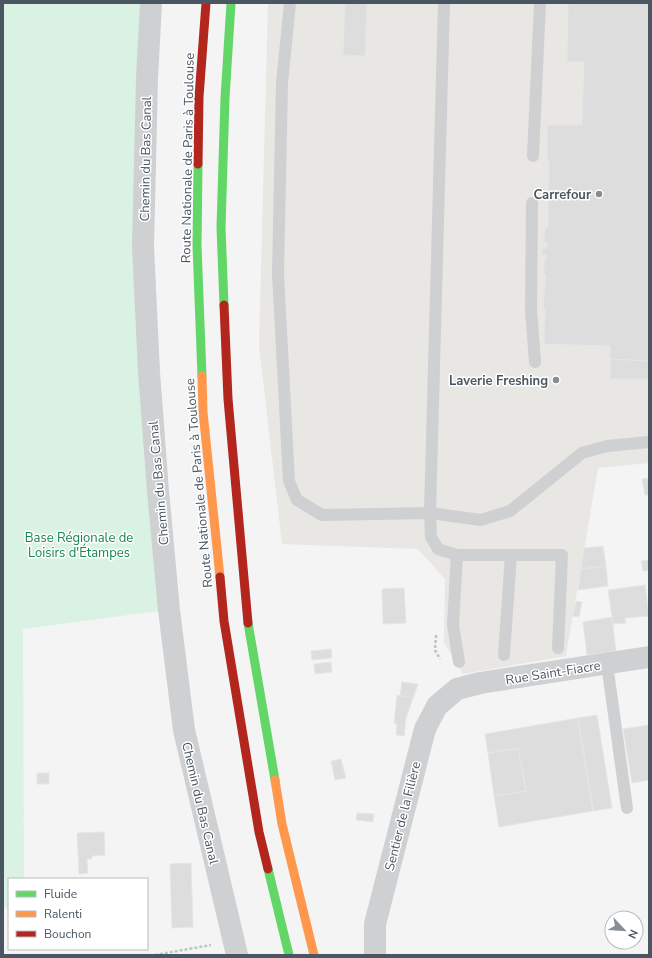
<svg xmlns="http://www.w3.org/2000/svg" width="652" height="958" viewBox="0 0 652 958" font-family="'Nunito Sans',sans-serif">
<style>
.commercial{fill:#e8e7e3}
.green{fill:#d9f2e3}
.building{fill:#ddddde;stroke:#e5e6e7}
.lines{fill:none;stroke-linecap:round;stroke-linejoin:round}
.path{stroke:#bcc7c4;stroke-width:2.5;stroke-dasharray:3 2;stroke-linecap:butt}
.lane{stroke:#ced0d2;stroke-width:12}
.street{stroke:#ced0d2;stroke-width:22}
.fast{stroke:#63d668;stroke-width:9}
.slow{stroke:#ff974d;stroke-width:9}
.jam{stroke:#b3261e;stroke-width:9}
.poi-dot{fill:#868d94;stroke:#fff;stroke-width:1.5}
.labels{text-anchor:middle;stroke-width:3;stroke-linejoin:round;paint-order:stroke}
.street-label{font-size:13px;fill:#4a5661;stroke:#fff}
.poi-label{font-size:13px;font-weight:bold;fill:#4a5661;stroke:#fff;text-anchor:end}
.park-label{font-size:13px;fill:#17864f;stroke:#fff}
</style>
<rect width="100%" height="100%" fill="#f4f4f4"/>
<path class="commercial" d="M 268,3 L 649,3 L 649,463 L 598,468 L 566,656 L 463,674 L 444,643 L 445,579 L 418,549 L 282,544 L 259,346 Z"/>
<path class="green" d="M 3,3 L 141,3 L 159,611 L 23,629 L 24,879 L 9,879 L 9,907 L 3,908 Z"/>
<g class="building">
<path d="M 345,3 L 367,3 L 365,56 L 343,55 Z"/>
<path d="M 568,3 L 649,3 L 649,361 L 610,360 L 610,346 L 544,344 L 545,309 L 543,309 L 546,275 L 544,275 L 544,260 L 546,260 L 546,255 L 542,255 L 542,248 L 547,248 L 547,243 L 544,243 L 545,227 L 548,227 L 549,160 L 547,160 L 547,125 L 582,125 L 584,62 L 567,62 Z"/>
<path d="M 611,359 L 649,361 L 649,379 L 610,379 Z"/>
<path d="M 649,478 L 649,495 L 645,495 L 642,479 Z"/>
<path d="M 603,546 L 606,566 L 581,569 L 584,548 Z"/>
<path d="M 649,560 L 649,570 L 643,571 L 641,561 Z"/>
<path d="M 606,566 L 608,586 L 578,590 L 581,569 Z"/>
<path d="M 645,585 L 649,616 L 625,618 L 626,623 L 613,624 L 608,590 Z"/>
<path d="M 404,588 L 406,623 L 383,624 L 382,589 Z"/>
<path d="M 576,601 L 582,602 L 579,617 L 573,616 Z"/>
<path d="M 612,617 L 616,651 L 587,655 L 583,622 Z"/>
<path d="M 331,649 L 332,658 L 312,660 L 311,651 Z"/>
<path d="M 331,662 L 332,672 L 315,674 L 314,664 Z"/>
<path d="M 402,682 L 418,684 L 413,698 L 400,696 Z"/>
<path d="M 397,695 L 413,698 L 406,718 L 404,736 L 396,735 L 397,724 L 394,723 Z"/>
<path d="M 597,715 L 612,808 L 593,811 L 578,718 Z"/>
<path d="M 578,718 L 593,811 L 499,827 L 494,796 L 526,791 L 518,748 L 488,753 L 485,734 Z"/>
<path d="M 649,725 L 649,780 L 632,783 L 623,729 Z"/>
<path d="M 518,748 L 526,791 L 494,796 L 488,753 Z"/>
<path d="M 341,759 L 346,778 L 335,780 L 331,761 Z"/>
<rect x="37" y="773" width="12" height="11"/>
<path d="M 357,813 L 374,814 L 373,822 L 356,820 Z"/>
<path d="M 104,832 L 105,855 L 92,856 L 92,859 L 87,859 L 88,873 L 79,874 L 77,833 Z"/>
<path d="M 191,863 L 193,927 L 172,928 L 170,864 Z"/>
</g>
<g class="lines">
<g class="path">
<path d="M 436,635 L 435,650 L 440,659"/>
<path d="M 155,955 L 211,945"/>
</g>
<g class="lane">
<path d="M 290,3 L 282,83 L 278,274 L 289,481 L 297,500 L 322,515 L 430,513 L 481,520 L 510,511 L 582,453 L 607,446 L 649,442"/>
<path d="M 444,3 L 430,513 L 431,537 L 438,549 L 457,555 L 562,555 L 558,648"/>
<path d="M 533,156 L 540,3"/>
<path d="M 532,203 L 531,310 L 535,362"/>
<path d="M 457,555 L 453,625 L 459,662"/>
<path d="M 504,655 L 511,555"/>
<path d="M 607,664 L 627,808"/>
</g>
<g class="street">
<path d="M 151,3 L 147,79 L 143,246 L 149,372 L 158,491 L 169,610 L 184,730 L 237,955"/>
<path d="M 375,955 L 375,924 L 425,729 L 437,706 L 457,689 L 480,683 L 649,657"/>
</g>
<g class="fast">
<path d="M 198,164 L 197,245 L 202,376"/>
<path d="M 224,305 L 221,227 L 225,98 L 231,3"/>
<path d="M 248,623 L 275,780"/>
<path d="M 268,869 L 289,955"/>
</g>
<g class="slow">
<path d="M 202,376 L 203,412 L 220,577"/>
<path d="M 275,780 L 282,824 L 314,955"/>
</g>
<g class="jam">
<path d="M 198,164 L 199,97 L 206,3"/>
<path d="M 224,305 L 228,399 L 248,623"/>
<path d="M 220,577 L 224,621 L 259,832 L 268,869"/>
</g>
</g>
<g class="poi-dot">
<circle cx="599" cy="194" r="4"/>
<circle cx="556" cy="380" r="4"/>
</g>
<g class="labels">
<g class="street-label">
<text transform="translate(187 158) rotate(-89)" y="5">Route Nationale de Paris à Toulouse</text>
<text transform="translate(145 159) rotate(-89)" y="5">Chemin du Bas Canal</text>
<text transform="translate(158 483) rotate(-95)" y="5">Chemin du Bas Canal</text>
<text transform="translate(198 483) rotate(-95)" y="5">Route Nationale de Paris à Toulouse</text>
<text transform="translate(553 672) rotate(-9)" y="5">Rue Saint-Fiacre</text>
<text transform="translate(201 803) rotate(77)" y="5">Chemin du Bas Canal</text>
<text transform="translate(402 816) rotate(-76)" y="5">Sentier de la Filière</text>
</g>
<g class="poi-label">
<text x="591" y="199">Carrefour</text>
<text x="548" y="385">Laverie Freshing</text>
</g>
<g class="park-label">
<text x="79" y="542">Base Régionale de<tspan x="79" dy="15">Loisirs d'Étampes</tspan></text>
</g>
</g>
<rect width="652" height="958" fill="none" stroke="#4a5661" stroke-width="8"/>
<rect x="8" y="878" width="140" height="72" fill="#ffffff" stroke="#b7bbc0"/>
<rect x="16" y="891" width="20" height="6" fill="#63d668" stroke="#b7bbc0"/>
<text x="44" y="898" font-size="12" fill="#4a5661">Fluide</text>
<rect x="16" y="911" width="20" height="6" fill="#ff974d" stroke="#b7bbc0"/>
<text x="44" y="918" font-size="12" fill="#4a5661">Ralenti</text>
<rect x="16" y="931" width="20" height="6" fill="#b3261e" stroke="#b7bbc0"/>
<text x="44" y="938" font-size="12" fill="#4a5661">Bouchon</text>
<g transform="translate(624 930) rotate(115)"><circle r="19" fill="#ffffff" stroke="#b7bbc0"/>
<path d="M0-3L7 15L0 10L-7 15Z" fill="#868d94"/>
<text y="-6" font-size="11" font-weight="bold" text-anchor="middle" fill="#4a5661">N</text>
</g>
</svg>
